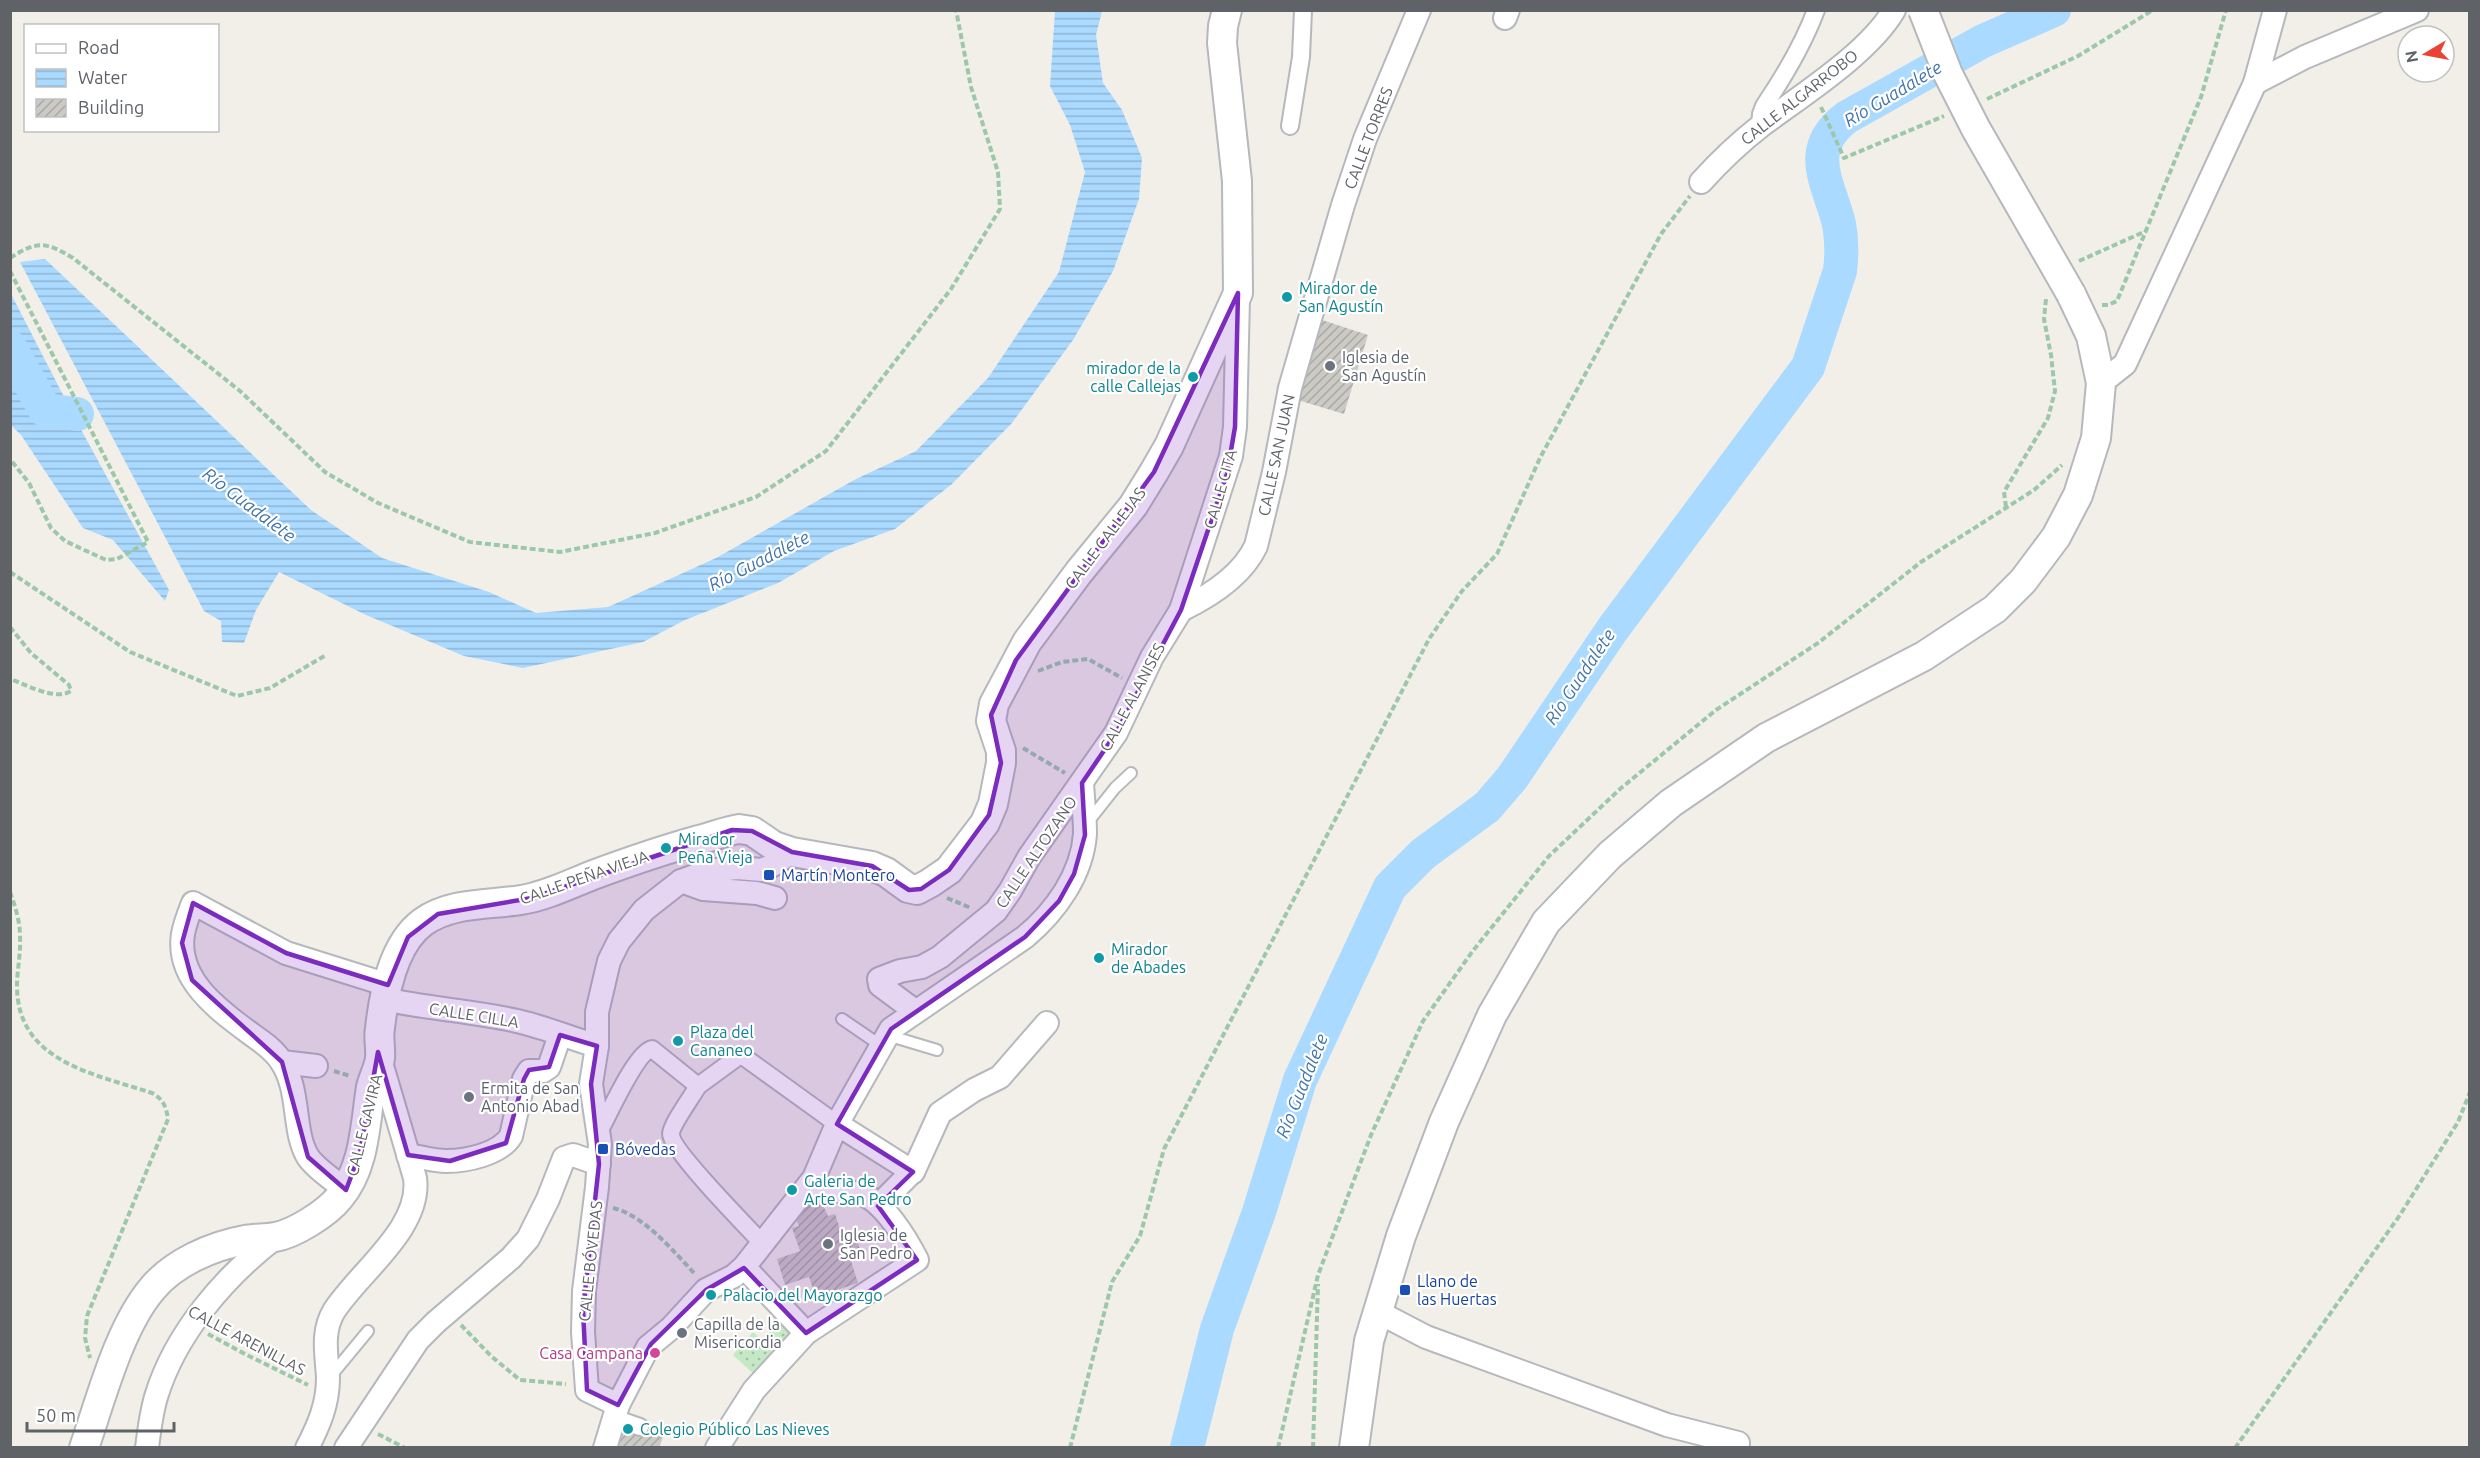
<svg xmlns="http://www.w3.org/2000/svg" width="2480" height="1458" viewBox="0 0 2480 1458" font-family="Ubuntu,sans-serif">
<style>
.park{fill:url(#park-dots)}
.water{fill:url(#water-rules)}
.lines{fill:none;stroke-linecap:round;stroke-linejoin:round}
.river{stroke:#aadaff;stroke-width:34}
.building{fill:url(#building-hatch)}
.service-casing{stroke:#b5b8bc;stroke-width:14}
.pedestrian-casing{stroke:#b5b8bc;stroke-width:20}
.minor-casing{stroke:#b5b8bc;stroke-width:26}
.tertiary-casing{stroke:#b5b8bc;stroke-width:32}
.path{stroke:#9cc7a9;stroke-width:4;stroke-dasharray:6 3;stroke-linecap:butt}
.service{stroke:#fff;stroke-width:10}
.pedestrian{stroke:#fff;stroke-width:16}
.minor{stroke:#fff;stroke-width:22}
.tertiary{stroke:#fff;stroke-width:28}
.tertiary-bridge-casing{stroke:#b5b8bc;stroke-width:32;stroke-linecap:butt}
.tertiary-bridge{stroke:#fff;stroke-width:28}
.marked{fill:#7b2cbf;fill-opacity:0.2;stroke:#7b2cbf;stroke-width:4.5;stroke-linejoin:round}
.culture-dot{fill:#0f9aa8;stroke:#fff;stroke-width:2}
.worship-dot{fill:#6b7280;stroke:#fff;stroke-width:2}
.transit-dot{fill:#1a4fb4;stroke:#fff;stroke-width:2}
.hotel-dot{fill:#d1479c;stroke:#fff;stroke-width:2}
.labels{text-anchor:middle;stroke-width:4.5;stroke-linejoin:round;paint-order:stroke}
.street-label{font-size:16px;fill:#5f6368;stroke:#fff}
.culture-label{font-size:16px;fill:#0d838f;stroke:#fff;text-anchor:start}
.worship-label{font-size:16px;fill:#5b616d;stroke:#fff;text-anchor:start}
.transit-label{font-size:16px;fill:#164399;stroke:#fff;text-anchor:start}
.hotel-label{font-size:16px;fill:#b23c85;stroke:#fff;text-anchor:end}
.water-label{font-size:18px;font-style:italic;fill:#4174aa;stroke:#fff}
</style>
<defs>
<pattern id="park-dots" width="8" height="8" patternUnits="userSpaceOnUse" patternTransform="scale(1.5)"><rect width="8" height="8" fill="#c5e8c5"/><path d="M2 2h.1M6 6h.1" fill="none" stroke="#a3c0a4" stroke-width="1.8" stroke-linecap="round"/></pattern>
<pattern id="water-rules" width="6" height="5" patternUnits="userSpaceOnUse" patternTransform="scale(1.5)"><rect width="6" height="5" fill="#aadaff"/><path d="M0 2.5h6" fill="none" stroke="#8eb4d2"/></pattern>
<pattern id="building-hatch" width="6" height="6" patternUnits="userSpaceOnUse" patternTransform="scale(1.5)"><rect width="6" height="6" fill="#cccac5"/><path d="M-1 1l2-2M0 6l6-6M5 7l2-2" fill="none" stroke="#a9a8a4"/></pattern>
</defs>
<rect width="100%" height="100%" fill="#f1efe8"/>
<path class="park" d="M 782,1318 L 797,1333 L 757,1377 L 733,1355 L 753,1332 L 762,1340 Z"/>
<g class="water">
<path d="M 1055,11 L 1102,11 L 1096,35 L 1103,83 L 1122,110 L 1142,158 L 1139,199 L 1113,271 L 1073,340 L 1012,423 L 952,484 L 895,529 L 834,551 L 778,583 L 685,620 L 643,642 L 523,668 L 464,656 L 366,615 L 279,572 L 256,610 L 244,643 L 222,642 L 221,621 L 204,611 L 20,262 L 45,259 L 311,510 L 382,558 L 489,592 L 536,613 L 608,607 L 716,558 L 856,479 L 916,451 L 988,378 L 1059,272 L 1085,172 L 1070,125 L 1050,86 Z"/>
<path d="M 10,292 L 79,426 L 169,590 L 165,601 L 113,540 L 83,528 L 21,435 L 11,425 Z"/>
</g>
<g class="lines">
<g class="river">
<path d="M 10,347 L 45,410 L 77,414"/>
<path d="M 1187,1448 L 1217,1329 L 1259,1212 L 1300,1080 L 1390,887 L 1423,854 L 1487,807 L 1512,778 L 1612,630 L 1808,367 L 1840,271 C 1842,255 1842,240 1839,224 C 1829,183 1803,150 1847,117 L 1983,41 L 2054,10"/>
</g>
</g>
<g class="building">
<path d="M 1316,318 L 1368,335 L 1344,414 L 1291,398 Z"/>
<path d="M 817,1198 L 821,1201 L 828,1216 L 835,1214 L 842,1236 L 854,1233 L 862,1254 L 850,1258 L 858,1283 L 816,1297 L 809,1277 L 785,1285 L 777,1259 L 800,1251 L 792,1228 L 799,1226 L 796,1219 L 798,1201 Z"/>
<path d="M 618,1420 L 663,1437 L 659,1448 L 609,1448 Z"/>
</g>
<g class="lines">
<defs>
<g id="service">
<path d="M 1088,822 L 1115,788 L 1131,773"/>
<path d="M 842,1019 L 880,1045"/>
<path d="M 887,1035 L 937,1050"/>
<path d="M 330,1377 L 368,1331"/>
</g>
<g id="pedestrian">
<path d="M 1290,126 L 1301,57 L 1303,10"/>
<path d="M 1760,127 L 1761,114 L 1764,106 C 1785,75 1803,45 1816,10"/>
<path d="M 698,1086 C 693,1095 671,1125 671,1134 C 671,1150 749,1229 763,1244"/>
<path d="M 599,1132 C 608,1116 636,1052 652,1049 L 698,1086 L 739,1056 L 744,1057 L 837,1124"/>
<path d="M 614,1418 L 640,1427"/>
</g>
<g id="minor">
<path d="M 1505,18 L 1508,10"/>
<path d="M 2255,83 L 2305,57 L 2417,10"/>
<path d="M 1701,182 C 1720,161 1740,142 1762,125 C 1802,95 1869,53 1894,10"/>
<path d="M 2101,383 L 2125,364 L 2255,83 L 2275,10"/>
<path d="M 1181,610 C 1210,596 1242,576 1256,546 L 1274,472 L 1290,388 L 1343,205 L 1365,139 L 1419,10"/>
<path d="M 681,881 L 703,889 L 757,893 L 775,898"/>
<path d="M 384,999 C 429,1009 473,1011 517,1021 C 544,1027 570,1038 597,1046"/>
<path d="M 915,1011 L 880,985 L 879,979 L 900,971 L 922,967 L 940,957 L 996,911 L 1010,891 L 1029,857 L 1116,733 L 1152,657 L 1181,610 L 1231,456 L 1235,427 L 1238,298"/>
<path d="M 282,1062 L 316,1066"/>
<path d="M 837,1124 L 913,1172"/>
<path d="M 408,1155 C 421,1157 434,1161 446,1161 C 467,1161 500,1154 511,1136 L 524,1079 L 529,1071 L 543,1071 L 549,1067 L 560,1035"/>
<path d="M 346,1190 C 334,1180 317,1170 308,1157 C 292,1131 301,1090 281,1061 C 273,1048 259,1040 247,1031 C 216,1008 176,978 183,934 C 185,923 189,913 193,903 L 286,953 L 388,985"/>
<path d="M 879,1205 L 914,1170 L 940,1113 L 974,1090 L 1000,1077 L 1047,1023"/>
<path d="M 744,1267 L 806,1333"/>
<path d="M 1378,1312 L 1426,1337 L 1667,1425 L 1738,1443"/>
<path d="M 618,1405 L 587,1390 L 583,1332 L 584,1291 L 597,1187 L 600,1144 L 591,1084 L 597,1046 L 597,1012 L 609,961 L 619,941 L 644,910 L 681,881 L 708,871 L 737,868 L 762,870 L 773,865 L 792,852"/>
<path d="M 147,1448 C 149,1431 151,1414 156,1397 C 175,1334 224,1277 276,1237"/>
<path d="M 307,1448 C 319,1425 328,1404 328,1378 C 327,1355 321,1333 334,1311 C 359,1272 422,1228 415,1178 L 380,1059"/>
<path d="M 346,1448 L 418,1340 L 436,1322 L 511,1258 L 528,1239 L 548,1199 L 564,1158 L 573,1155 L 599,1164"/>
<path d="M 605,1448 L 618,1405 L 648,1347 L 671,1328 L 706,1290 L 734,1276 L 744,1267 L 814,1178 L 837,1124 L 891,1029 L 1025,937 C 1055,912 1082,875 1085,834 C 1085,817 1083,800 1082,783"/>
<path d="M 717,1448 L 754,1390 L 806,1333 L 917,1260 C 907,1240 884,1202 862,1194 L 808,1187"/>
</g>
<g id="tertiary">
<path d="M 84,1448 C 101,1399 119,1328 152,1289 C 173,1263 212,1246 245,1240 C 255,1238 265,1239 275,1237 C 294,1234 327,1213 339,1198 C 365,1168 365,1124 371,1087 C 373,1078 379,1068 380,1058 C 381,1048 378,1038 380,1028 C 384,993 393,944 423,922 C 451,902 489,905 521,900 C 546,896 570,884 593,875 C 628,862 663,850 699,840 C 712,837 725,831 739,829 L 752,831 L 774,846 L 792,852 L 872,866 L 886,872 L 908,888 L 917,890 L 930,883 L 949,870 L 985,823 L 993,804 L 1001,763 L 1001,751 L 991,721 L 994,704 L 1027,642 L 1079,572 L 1133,506 L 1154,472 L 1169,446 L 1238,293 L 1237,181 L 1222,43 L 1223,26 L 1227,10"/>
<path d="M 1354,1448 L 1369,1341 L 1401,1236 L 1444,1122 L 1492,1015 L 1546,922 L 1610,855 L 1671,803 L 1766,738 L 1924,656 L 1995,609 L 2023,581 L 2056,537 L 2078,495 L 2096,438 L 2101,383 L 2091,336 L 2071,294"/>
</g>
</defs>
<use href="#service" class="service-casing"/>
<use href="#pedestrian" class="pedestrian-casing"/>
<use href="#minor" class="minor-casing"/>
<use href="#tertiary" class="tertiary-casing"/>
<g class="path">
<path d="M 1987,99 L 2078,56 L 2153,10"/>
<path d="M 1821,107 L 1844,158 L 1944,116"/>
<path d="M 10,258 C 38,240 46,242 73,258 L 240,391 L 325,472 L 378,503 L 470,542 L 560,552 L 655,533 L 756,497 L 826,451 L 951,289 L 1000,209 L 998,172 L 971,87 L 956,10"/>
<path d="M 2079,261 L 2146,231"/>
<path d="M 10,271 L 148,542 L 117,559 L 106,560 L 65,541 L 51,528 L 29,483 L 10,459"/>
<path d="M 2102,305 L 2108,305 L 2117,301 L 2201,97 L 2226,10"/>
<path d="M 2006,507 L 2004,492 L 2048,418 L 2055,391 L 2051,355 L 2044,319 L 2046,299"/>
<path d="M 10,572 L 130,652 L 237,696 L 270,688 L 326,655"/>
<path d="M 10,627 L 31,653 L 69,685 L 71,691 C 55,701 27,685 10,679"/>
<path d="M 1038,671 L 1062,662 L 1088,659 L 1122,678"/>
<path d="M 1023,748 L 1065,773"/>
<path d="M 10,892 C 15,906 20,921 20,936 C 21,953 17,970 17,986 C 17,1062 95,1074 152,1093 C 163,1099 166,1106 168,1119 L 87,1316 L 85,1338 L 90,1358"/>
<path d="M 947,898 L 971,908"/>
<path d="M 334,1071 L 350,1076"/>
<path d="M 613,1208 C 644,1215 674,1252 695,1274"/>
<path d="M 461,1325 L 491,1356 L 520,1380 L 566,1384"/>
<path d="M 208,1334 L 245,1354 L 308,1385"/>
<path d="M 378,1434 L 405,1448"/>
<path d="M 1070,1448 L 1112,1282 L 1140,1236 L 1164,1149 L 1429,639 L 1462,591 L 1497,554 L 1540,458 L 1661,234 L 1690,196"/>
<path d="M 1278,1448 L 1318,1275 L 1371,1135 L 1423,1021 L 1472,952 L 1549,856 L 1620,789 L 1716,710 L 1818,643 L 1921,562 L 2034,490 L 2062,465"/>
<path d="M 1313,1448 L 1318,1284"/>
<path d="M 2235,1448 L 2400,1215 L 2458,1122 L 2470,1092"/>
</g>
<use href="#service" class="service"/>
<use href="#pedestrian" class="pedestrian"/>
<use href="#minor" class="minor"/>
<use href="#tertiary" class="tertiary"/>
<defs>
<path id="tertiary-bridge" d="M 1923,10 L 1948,74 L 1976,129 L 2071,294"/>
</defs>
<use href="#tertiary-bridge" class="tertiary-bridge-casing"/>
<use href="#tertiary-bridge" class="tertiary-bridge"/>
</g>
<path class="marked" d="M 1238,293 L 1235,427 L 1227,474 L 1181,610 L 1116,733 L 1082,783 L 1085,835 L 1074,874 L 1059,901 L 1025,937 L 891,1029 L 837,1124 L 913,1172 L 878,1206 L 917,1260 L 806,1333 L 744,1268 L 706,1290 L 651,1344 L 618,1405 L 587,1390 L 583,1310 L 599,1164 L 591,1084 L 597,1046 L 560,1035 L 549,1067 L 529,1070 L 524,1079 L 506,1143 L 450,1161 L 408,1155 L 378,1052 L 360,1153 L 346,1190 L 308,1157 L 282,1062 L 192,980 L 182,943 L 193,903 L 286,953 L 388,985 L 408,937 L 438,914 L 532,898 L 732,830 L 752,831 L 792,852 L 872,866 L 909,890 L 921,889 L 949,870 L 989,815 L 1001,763 L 991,715 L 1016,660 L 1154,472 Z"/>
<g class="culture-dot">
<circle cx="1287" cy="297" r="6"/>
<circle cx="1193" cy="377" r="6"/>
<circle cx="666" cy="848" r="6"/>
<circle cx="1099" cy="958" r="6"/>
<circle cx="678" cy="1041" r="6"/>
<circle cx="792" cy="1190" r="6"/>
<circle cx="711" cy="1295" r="6"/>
<circle cx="628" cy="1429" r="6"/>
</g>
<g class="worship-dot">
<circle cx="1330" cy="366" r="6"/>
<circle cx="469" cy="1097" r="6"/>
<circle cx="828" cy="1244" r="6"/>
<circle cx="682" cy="1333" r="6"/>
</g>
<g class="transit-dot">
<rect x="763" y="869" width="12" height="12" rx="3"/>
<rect x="597" y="1143" width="12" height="12" rx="3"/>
<rect x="1399" y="1284" width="12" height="12" rx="3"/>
</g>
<circle class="hotel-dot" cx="655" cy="1353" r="6"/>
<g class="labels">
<g class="street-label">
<text transform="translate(1799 97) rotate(-38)" y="6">CALLE ALGARROBO</text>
<text transform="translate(1368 138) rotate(-69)" y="6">CALLE TORRES</text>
<text transform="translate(1276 455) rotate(-78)" y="6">CALLE SAN JUAN</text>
<text transform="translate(1220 489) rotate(-74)" y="6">CALLE CITA</text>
<text transform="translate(1105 538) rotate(-53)" y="6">CALLE CALLEJAS</text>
<text transform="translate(1132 697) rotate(-62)" y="6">CALLE ALANISES</text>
<text transform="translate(1036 852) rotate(-56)" y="6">CALLE ALTOZANO</text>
<text transform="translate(584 877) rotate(-19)" y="6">CALLE PEÑA VIEJA</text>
<text transform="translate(474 1015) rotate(9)" y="6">CALLE CILLA</text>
<text transform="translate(364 1125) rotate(-76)" y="6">CALLE GAVIRA</text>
<text transform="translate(590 1261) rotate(-84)" y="6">CALLE BÓVEDAS</text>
<text transform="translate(247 1340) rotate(28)" y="6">CALLE ARENILLAS</text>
</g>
<g class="culture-label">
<text x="1299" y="294">Mirador de<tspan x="1299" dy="18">San Agustín</tspan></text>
<text x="1181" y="374" text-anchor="end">mirador de la<tspan x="1181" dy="18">calle Callejas</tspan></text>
<text x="678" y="845">Mirador<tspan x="678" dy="18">Peña Vieja</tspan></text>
<text x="1111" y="955">Mirador<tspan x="1111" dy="18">de Abades</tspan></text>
<text x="690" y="1038">Plaza del<tspan x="690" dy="18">Cananeo</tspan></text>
<text x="804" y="1187">Galeria de<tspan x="804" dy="18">Arte San Pedro</tspan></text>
<text x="723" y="1301">Palacio del Mayorazgo</text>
<text x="640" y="1435">Colegio Público Las Nieves</text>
</g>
<g class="worship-label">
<text x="1342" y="363">Iglesia de<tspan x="1342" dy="18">San Agustín</tspan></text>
<text x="481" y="1094">Ermita de San<tspan x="481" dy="18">Antonio Abad</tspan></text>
<text x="840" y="1241">Iglesia de<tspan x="840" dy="18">San Pedro</tspan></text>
<text x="694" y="1330">Capilla de la<tspan x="694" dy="18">Misericordia</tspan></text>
</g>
<g class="transit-label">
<text x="781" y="881">Martín Montero</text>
<text x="615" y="1155">Bóvedas</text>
<text x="1417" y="1287">Llano de<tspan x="1417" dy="18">las Huertas</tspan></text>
</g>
<g class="hotel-label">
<text x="643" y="1359">Casa Campana</text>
</g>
<g class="water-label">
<text transform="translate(1893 94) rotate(-31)" y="6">Río Guadalete</text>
<text transform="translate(249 505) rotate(37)" y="6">Río Guadalete</text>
<text transform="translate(759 561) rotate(-27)" y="6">Río Guadalete</text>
<text transform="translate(1580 677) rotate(-56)" y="6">Río Guadalete</text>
<text transform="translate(1302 1086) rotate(-68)" y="6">Río Guadalete</text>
</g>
</g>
<rect width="2480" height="1458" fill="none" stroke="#5f6368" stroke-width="24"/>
<rect x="24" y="24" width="195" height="108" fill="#ffffff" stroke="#bfc1c3" stroke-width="1.5"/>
<rect x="36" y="44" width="30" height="9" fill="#ffffff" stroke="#bfc1c3" stroke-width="1.5"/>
<text x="78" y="54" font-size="18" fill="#5f6368">Road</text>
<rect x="36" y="69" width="30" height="18" fill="url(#water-rules)" stroke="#bfc1c3" stroke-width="1.5"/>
<text x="78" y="84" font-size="18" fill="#5f6368">Water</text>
<rect x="36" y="99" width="30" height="18" fill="url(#building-hatch)" stroke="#bfc1c3" stroke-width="1.5"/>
<text x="78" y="114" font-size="18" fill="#5f6368">Building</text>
<g transform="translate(2426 54) rotate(260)"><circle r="28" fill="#ffffff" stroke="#bfc1c3" stroke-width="1.5"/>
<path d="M0-4.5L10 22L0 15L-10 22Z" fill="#ea4335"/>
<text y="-9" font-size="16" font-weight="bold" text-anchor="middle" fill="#5f6368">N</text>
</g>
<path d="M27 1422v9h147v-9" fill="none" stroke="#5f6368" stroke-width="3"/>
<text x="36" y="1422" font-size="18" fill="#5f6368" stroke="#ffffff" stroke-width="4.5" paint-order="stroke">50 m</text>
</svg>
